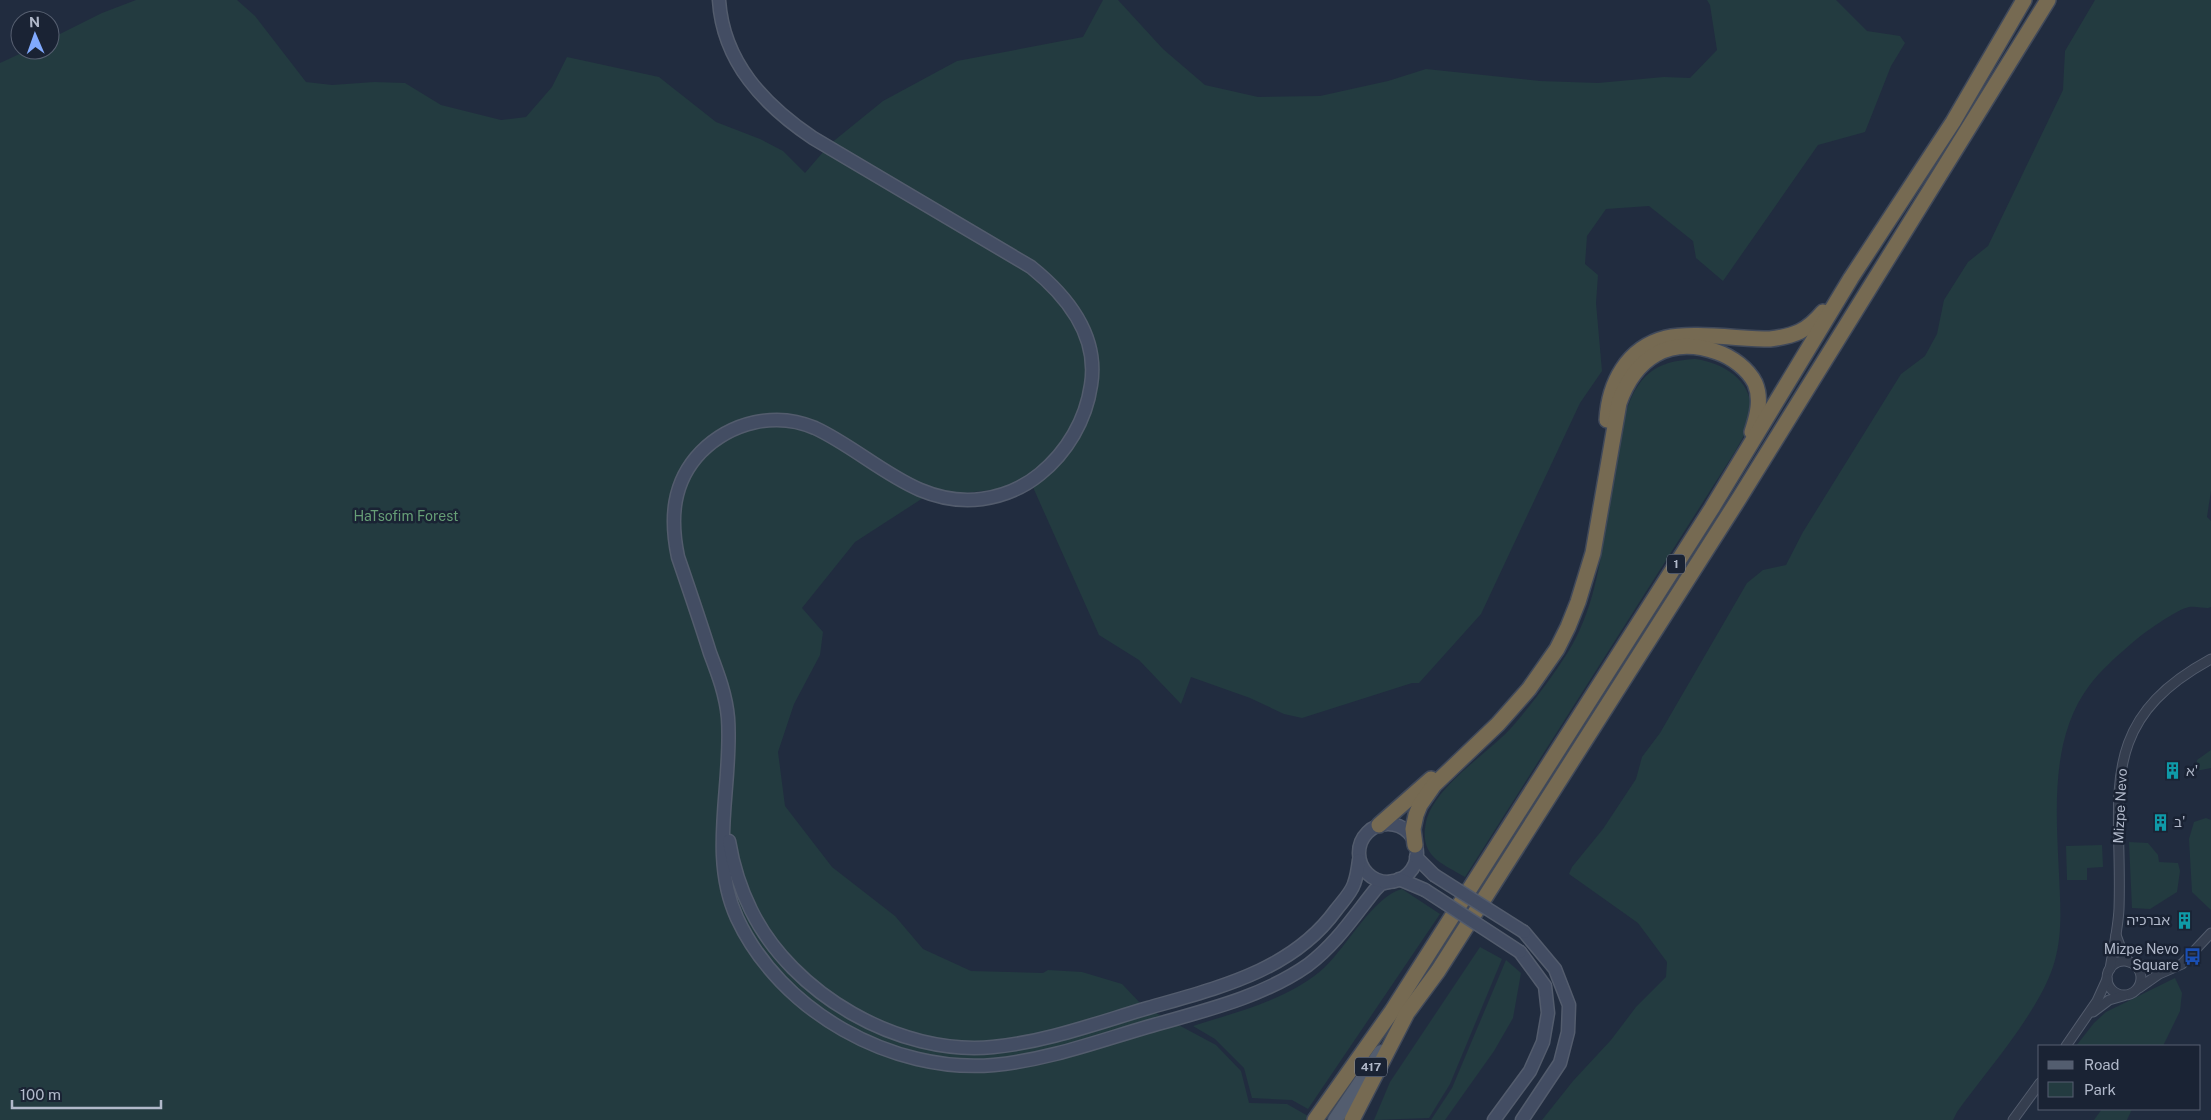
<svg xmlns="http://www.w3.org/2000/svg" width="2211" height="1120" viewBox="0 0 2211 1120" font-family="'Public Sans','Noto Sans Hebrew',sans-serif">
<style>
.green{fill:#233b40}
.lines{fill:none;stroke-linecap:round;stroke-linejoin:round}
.street-casing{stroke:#535c6d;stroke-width:11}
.secondary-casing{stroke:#535c6d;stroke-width:15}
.primary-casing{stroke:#3e4758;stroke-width:16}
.highway-casing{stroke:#40495a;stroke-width:18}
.street{stroke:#353e4f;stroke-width:9}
.secondary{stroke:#434d63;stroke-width:12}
.primary{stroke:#535d6f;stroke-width:14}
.highway{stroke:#766a52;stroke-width:15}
.secondary-bridge-casing{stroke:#535c6d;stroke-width:15;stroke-linecap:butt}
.secondary-bridge{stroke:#434d63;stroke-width:12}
.labels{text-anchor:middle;stroke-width:5;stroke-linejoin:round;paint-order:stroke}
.shield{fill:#1a2334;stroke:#848c9d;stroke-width:1}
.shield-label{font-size:12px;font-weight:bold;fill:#b1b9ca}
.park-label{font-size:14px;fill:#669e76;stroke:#1a2334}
.poi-label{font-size:14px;fill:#b1b9ca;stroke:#1a2334;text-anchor:start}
.street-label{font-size:14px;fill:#b1b9ca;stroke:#1a2334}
</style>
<rect width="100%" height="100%" fill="#212c3f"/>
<g class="green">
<path d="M 136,0 L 237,0 L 255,16 L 306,82 L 332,85 L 374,82 L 405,83 L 441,105 L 501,120 L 526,117 L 552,87 L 567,57 L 659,77 L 716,122 L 760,139 L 783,151 L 805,173 L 830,144 L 883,101 L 957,61 L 1083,37 L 1103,0 L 1118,0 L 1163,49 L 1205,85 L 1258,97 L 1320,96 L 1388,81 L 1426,69 L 1540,81 L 1598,83 L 1664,77 L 1690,78 L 1717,50 L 1710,5 L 1707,0 L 1836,0 L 1867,31 L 1900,36 L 1905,43 L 1891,66 L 1865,132 L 1818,145 L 1723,281 L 1696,258 L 1693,241 L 1649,206 L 1606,209 L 1587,236 L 1585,264 L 1598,275 L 1596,303 L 1602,371 L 1580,403 L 1481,614 L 1419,683 L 1412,683 L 1302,718 L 1284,714 L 1250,698 L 1191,677 L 1181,704 L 1139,660 L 1099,635 L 1032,485 L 923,498 L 855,542 L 802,608 L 823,632 L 820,655 L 794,704 L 778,752 L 785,806 L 832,867 L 895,916 L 923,949 L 971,971 L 1043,973 L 1048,970 L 1082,972 L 1122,984 L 1143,1006 L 1216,1045 L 1241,1071 L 1249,1103 L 1287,1104 L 1308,1116 L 1306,1120 L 0,1120 L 0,63 L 28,50 L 50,50 L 50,39 L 102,13 Z"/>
<path d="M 2095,0 L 2211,0 L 2211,491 L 2207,517 L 2211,521 L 2211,607 L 2208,608 C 2202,608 2195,606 2189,607 C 2177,609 2142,634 2132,643 C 2117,656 2101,670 2089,686 C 2050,738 2056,812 2059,873 C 2060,902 2063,931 2055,960 C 2042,1009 1987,1070 1957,1112 L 1953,1120 L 1542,1120 L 1573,1081 L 1611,1040 L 1636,1007 L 1666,977 L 1667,962 L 1638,923 L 1569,874 L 1572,867 L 1603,829 L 1636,779 L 1642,757 L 1660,733 L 1747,583 L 1763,570 L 1786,565 L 1803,532 L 1901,374 L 1925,356 L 1937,334 L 1944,300 L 1968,262 L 1988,246 L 2063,90 L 2065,51 Z"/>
<path d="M 1695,359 C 1724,363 1754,381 1751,415 C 1750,427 1742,439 1736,450 L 1465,877 C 1440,862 1419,856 1426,822 C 1434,787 1487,754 1511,728 C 1532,704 1551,679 1568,652 C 1593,612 1600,565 1607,519 C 1613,485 1619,450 1625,415 C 1637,376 1654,361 1695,359 Z"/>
<path d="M 2211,750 L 2211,768 L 2196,771 L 2197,760 Z"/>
<path d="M 2206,818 L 2211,820 L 2211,910 L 2192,892 L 2189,839 L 2194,822 Z"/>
<path d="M 2129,842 L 2148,843 L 2158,855 L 2159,862 L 2178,863 L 2180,871 L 2177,892 L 2150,909 L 2132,908 Z"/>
<path d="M 2102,845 L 2103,867 L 2087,868 L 2087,880 L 2067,880 L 2066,846 Z"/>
<path d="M 1402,889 L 1440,914 L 1308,1109 L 1292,1100 L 1252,1098 L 1244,1068 L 1215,1039 L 1193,1026 C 1237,1012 1291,999 1325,967 C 1347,946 1374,896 1402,889 Z"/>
<path d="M 1480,947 L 1502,959 L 1450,1084 L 1429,1118 L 1374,1120 L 1390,1082 Z"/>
<path d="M 1506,960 L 1521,973 L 1513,1018 L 1494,1051 L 1445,1120 L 1431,1120 L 1452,1088 Z"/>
<path d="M 2175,978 L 2182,993 L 2180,1011 L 2163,1046 L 2076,1046 L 2094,1023 L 2106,1012 Z"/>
<path d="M 2102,1109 L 2132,1109 L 2127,1120 L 2094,1120 Z"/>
</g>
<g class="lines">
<defs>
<g id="street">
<path d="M 2116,935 L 2123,954 L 2129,962"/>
<circle cx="2124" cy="978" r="17"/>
<path d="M 2134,964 L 2166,969"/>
<path d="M 2110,969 C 2113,950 2118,929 2119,909 C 2123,796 2093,723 2211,659"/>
<path d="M 2139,988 L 2159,974 L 2182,964 L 2211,933"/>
<path d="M 2093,1012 L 2109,1000 L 2123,996"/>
<path d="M 2066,1046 L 2097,1001 L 2107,979"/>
<path d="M 2013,1120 L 2040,1083"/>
</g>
<g id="secondary">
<path d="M 719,0 C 723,62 764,105 813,138 L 1031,267 C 1067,296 1099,336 1091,385 C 1086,420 1067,452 1040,474 C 1023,488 1003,496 982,499 C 915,508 871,454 815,428 C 776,411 731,422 701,452 C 672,482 670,519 678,557 C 689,589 700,621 710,653 C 718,674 726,695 728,718 C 733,784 708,855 737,918 C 780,1011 892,1074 994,1065 C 1047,1060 1096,1042 1147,1027 C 1202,1011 1261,998 1308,965 C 1336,944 1354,916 1375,890 L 1381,884 L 1393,881"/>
<circle cx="1388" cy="853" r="29"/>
<path d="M 729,841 C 733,865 740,888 751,910 C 792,994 899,1056 993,1047 C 1046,1042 1097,1023 1148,1008 C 1217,988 1292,971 1336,910 C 1342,902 1351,893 1354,884 C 1357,876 1358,868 1359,860"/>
<path d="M 1416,857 L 1434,875"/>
<path d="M 1399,879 L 1425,890"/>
<path d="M 1494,1120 L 1530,1071 L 1543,1042 L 1548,1013 L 1545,986 L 1520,952"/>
<path d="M 1522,1120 L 1560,1063 L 1568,1032 L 1569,1005 L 1555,969 L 1524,932"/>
</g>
<path id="primary" d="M 1335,1120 L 1381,1052"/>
<g id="highway">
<path d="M 1607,420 C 1609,383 1627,348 1666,338 C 1692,332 1741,339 1770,339 C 1795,336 1807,331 1823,312"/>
<path d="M 1379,825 L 1431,779"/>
<path d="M 1415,845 L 1413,829 L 1416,815 L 1420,805 L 1434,785 L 1498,724 L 1529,689 L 1557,649 L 1568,627 L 1578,602 L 1593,553 L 1619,403 C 1635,358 1669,335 1717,352 C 1732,357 1748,369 1755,383 C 1762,399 1757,417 1752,432"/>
<path d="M 1315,1120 L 1392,1011 L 1712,508 L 1851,278 L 1953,122 L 2024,0"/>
<path d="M 1352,1120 L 1407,1013 L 1438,971 L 1740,497 L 2048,0"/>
</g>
</defs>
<use href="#street" class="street-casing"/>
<use href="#secondary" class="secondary-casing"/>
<use href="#primary" class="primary-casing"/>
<use href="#highway" class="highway-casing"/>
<use href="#street" class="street"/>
<use href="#secondary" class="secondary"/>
<use href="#primary" class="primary"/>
<use href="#highway" class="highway"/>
<defs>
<g id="secondary-bridge">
<path d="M 1434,875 L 1524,932"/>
<path d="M 1425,890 L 1520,952"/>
</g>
</defs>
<use href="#secondary-bridge" class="secondary-bridge-casing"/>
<use href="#secondary-bridge" class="secondary-bridge"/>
</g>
<defs>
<symbol id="building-bare" viewBox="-9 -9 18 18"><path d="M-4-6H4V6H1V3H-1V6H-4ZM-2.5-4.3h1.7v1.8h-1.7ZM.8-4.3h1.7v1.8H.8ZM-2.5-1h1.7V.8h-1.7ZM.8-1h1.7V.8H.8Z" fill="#0f9aa8" stroke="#1a2334" stroke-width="2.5" paint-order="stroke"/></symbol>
<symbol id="bus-bare" viewBox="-9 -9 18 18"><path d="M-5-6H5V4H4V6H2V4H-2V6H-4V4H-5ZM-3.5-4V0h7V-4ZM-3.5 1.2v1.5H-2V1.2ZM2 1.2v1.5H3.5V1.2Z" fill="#1a4fb4" stroke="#1a2334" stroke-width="2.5" paint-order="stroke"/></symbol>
</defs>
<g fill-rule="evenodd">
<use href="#building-bare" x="2160" y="758" width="25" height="25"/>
<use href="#building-bare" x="2148" y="810" width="25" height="25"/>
<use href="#building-bare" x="2172" y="908" width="25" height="25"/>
<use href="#bus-bare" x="2180" y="944" width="25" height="25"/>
</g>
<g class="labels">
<g class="shield">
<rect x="1667" y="554.5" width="18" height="19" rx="4"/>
<rect x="1355" y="1057.5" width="32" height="19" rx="4"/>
</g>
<g class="shield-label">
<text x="1676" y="568">1</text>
<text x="1371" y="1071">417</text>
</g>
<g class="park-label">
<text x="406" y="521">HaTsofim Forest</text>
</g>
<g class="poi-label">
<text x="2186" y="776">א'</text>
<text x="2174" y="827">ב'</text>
<text x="2170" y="925" text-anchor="end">אברכיה</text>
<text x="2179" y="954" text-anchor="end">Mizpe Nevo<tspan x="2179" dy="16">Square</tspan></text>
</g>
<g class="street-label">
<text transform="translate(2120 806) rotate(-87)" y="5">Mizpe Nevo</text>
</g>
</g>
<rect x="2038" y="1045" width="162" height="65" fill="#1a2334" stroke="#565f70"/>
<rect x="2048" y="1061" width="25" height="8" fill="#535d6f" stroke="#565f70"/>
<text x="2084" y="1070" font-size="15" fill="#b1b9ca">Road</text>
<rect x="2048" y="1082" width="25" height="15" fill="#233b40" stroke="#565f70"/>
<text x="2084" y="1095" font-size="15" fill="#b1b9ca">Park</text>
<g transform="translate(35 35) rotate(358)"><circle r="24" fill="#1a2334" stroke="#565f70"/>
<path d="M0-4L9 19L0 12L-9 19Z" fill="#81aaff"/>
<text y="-8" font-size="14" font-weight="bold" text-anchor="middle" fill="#b1b9ca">N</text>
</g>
<path d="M12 1100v8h149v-8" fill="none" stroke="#b1b9ca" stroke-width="2.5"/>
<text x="20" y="1100" font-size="15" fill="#b1b9ca" stroke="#1a2334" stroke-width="4" paint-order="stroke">100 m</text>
</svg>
